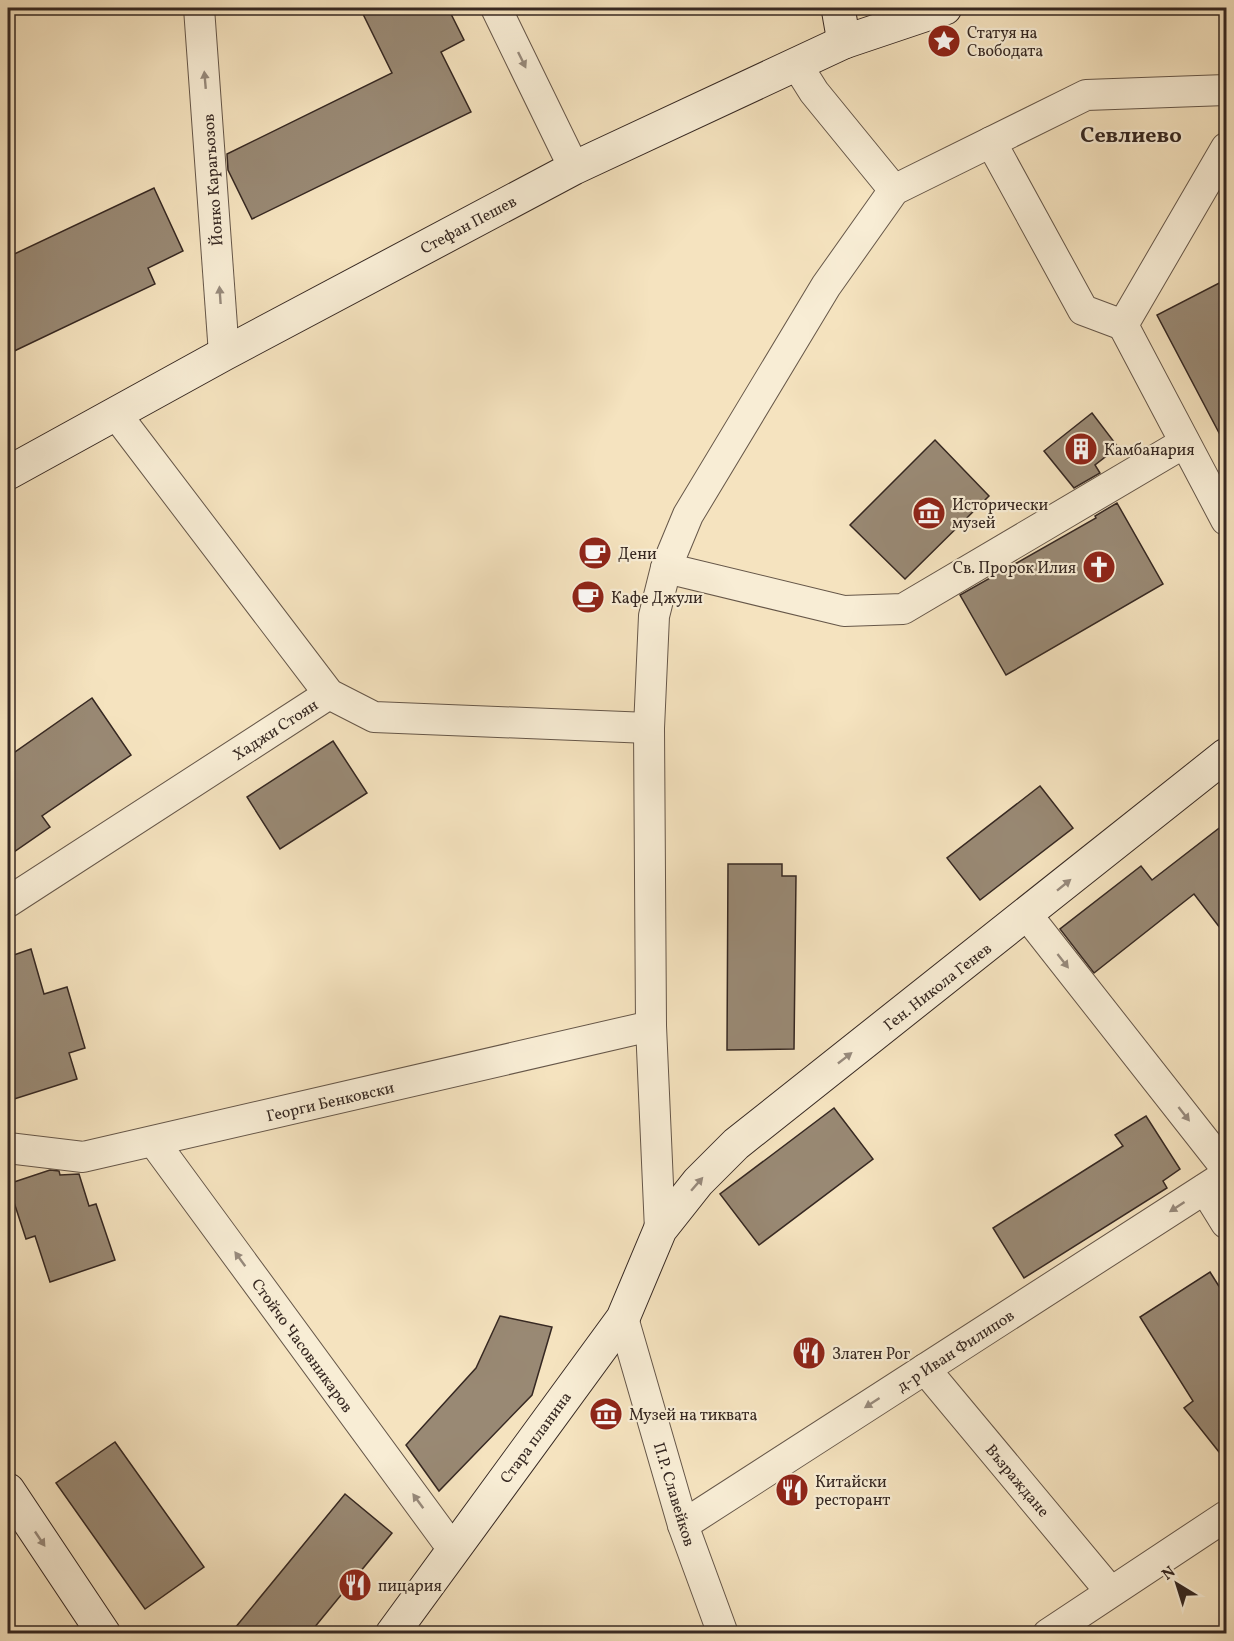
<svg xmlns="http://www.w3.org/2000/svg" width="1234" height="1641" viewBox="0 0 1234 1641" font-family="Vollkorn,serif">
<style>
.building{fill:#998974;stroke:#362822;stroke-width:1.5}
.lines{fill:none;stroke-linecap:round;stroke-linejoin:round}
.street-casing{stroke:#665749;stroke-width:32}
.secondary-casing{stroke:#362822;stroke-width:35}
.street{stroke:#f8edd5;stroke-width:30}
.secondary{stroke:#f8edd5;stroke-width:33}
.oneway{fill:#978a7c}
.labels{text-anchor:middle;stroke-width:4.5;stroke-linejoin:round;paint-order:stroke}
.poi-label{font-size:16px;fill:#362822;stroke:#f8edd5;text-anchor:start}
.street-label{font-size:16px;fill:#362822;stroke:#f8edd5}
.district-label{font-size:22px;font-weight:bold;fill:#362822;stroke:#f8edd5}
</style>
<rect width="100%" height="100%" fill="#f5e3bf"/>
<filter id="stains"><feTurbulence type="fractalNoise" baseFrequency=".00333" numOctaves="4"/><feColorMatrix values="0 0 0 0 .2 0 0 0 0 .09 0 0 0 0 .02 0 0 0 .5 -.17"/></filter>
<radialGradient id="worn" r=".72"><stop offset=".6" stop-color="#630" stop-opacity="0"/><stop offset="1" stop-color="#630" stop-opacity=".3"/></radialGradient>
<g class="building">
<path d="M 360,8 L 448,8 L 464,40 L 441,52 L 471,112 L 252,219 L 228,170 L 227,154 L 392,73 Z"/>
<path d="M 154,188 L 183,251 L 148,268 L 155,284 L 8,354 L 8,257 Z"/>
<path d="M 1227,279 L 1227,448 L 1157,315 Z"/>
<path d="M 1092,413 L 1118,447 L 1095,465 L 1100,473 L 1074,488 L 1044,451 Z"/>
<path d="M 935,440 L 989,496 L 905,579 L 850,525 Z"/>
<path d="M 1117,503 L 1163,584 L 1006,675 L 960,595 L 1096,518 L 1095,516 Z"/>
<path d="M 92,698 L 131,755 L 42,816 L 50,827 L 8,856 L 8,757 Z"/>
<path d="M 333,741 L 367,793 L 280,849 L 247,797 Z"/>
<path d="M 1040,786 L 1073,828 L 980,900 L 947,858 Z"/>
<path d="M 1227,822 L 1227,937 L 1194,894 L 1094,973 L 1060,929 L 1141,866 L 1152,880 Z"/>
<path d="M 728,864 L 782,864 L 782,876 L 796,876 L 794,1049 L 727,1050 Z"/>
<path d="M 31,949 L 44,994 L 67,987 L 85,1048 L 69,1053 L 77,1079 L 8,1101 L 8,957 Z"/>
<path d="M 834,1108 L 873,1159 L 759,1245 L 720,1194 Z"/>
<path d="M 1146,1116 L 1180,1169 L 1163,1181 L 1167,1188 L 1024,1278 L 993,1228 L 1123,1146 L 1115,1135 Z"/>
<path d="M 50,1170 L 59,1171 L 60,1175 L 79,1174 L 89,1206 L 96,1204 L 115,1260 L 50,1282 L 35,1236 L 26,1239 L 8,1184 Z"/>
<path d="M 1210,1272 L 1227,1299 L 1227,1462 L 1184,1408 L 1193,1401 L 1140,1317 Z"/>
<path d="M 500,1316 L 552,1327 L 532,1395 L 439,1491 L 406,1445 L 476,1368 Z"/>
<path d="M 115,1442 L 204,1567 L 145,1609 L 56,1483 Z"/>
<path d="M 345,1494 L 392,1533 L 309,1634 L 230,1634 Z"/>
</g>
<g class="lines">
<defs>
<g id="street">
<path d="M 199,8 L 224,354"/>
<path d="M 496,8 L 574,168"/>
<path d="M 797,65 L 814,92 L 894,190"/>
<path d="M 991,142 L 1083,310 L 1123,325"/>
<path d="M 1226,148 L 1123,325 L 1226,520"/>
<path d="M 116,414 L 329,694 L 374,717 L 649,728"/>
<path d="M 666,568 L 844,611 L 903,609 L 1184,443"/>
<path d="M 8,902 L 329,694"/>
<path d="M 1027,915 L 1226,1168"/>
<path d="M 154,1142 L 452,1548"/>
<path d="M 8,1148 L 83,1157 L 651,1026"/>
<path d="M 1205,1189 L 1226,1223"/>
<path d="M 660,1230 L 651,1026 L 649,728 L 654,616 L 666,568 L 688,515 L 826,286 L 894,190 L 1086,95 L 1226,90"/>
<path d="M 623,1318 L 683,1525 L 723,1634"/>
<path d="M 925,1369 L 1110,1591"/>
<path d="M 683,1525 L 1226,1175"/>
<path d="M 1048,1634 L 1226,1516"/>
</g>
<g id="secondary">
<path d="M 838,8 L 844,42"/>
<path d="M 8,473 L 224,354 L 574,168 L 844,42 L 945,8"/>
<path d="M 8,1490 L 104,1634"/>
<path d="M 392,1634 L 623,1318 L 660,1230 L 698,1182 L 736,1144 L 1226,755"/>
</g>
</defs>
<use href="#street" class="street-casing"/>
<use href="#secondary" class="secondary-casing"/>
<use href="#street" class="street"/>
<use href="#secondary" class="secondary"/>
</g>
<defs><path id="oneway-solid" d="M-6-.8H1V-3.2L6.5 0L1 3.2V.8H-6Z" transform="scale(1.5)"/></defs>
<g class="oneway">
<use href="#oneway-solid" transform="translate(522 60) rotate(64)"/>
<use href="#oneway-solid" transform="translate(205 80) rotate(-95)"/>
<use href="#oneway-solid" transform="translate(220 295) rotate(-94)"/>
<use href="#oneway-solid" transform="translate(1064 885) rotate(-39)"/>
<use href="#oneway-solid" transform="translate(1063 961) rotate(52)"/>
<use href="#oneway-solid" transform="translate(845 1058) rotate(-38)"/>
<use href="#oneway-solid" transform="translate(1184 1114) rotate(52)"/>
<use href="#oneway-solid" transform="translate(697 1184) rotate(-49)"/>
<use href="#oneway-solid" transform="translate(1177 1207) rotate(147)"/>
<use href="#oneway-solid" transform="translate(240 1259) rotate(-126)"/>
<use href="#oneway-solid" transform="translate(872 1403) rotate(147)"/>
<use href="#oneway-solid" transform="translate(418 1501) rotate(-126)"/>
<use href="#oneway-solid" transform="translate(40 1539) rotate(56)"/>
</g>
<defs>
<symbol id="sight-disc" viewBox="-11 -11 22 22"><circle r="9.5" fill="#8f2418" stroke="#f8edd5"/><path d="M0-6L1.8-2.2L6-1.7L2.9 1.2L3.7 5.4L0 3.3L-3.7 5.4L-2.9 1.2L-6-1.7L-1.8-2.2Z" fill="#fff"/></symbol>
<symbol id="building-disc" viewBox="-11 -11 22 22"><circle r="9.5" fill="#8f2418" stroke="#f8edd5"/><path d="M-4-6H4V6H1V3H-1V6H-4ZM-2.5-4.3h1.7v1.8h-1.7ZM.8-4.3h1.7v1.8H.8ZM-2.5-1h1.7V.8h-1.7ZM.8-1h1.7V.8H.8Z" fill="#fff"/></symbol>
<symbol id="museum-disc" viewBox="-11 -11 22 22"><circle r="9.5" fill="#8f2418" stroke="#f8edd5"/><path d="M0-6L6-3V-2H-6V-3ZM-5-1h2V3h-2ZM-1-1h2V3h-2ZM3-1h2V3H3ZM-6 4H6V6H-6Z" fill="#fff"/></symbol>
<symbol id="cafe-disc" viewBox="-11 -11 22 22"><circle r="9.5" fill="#8f2418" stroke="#f8edd5"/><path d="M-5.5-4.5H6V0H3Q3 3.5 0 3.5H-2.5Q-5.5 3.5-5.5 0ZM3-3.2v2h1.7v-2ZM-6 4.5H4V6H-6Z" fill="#fff"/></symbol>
<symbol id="church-disc" viewBox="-11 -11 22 22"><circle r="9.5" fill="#8f2418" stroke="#f8edd5"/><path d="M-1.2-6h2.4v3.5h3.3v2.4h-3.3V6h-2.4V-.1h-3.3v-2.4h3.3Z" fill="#fff"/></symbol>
<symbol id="restaurant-disc" viewBox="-11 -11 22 22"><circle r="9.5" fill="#8f2418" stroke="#f8edd5"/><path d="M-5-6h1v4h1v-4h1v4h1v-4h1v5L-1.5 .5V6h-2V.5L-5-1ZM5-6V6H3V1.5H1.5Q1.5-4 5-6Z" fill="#fff"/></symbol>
</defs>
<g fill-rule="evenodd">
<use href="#sight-disc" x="925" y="22" width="38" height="38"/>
<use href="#building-disc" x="1062" y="430" width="38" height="38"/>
<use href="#museum-disc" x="910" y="494" width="38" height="38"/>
<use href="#cafe-disc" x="576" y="534" width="38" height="38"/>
<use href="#church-disc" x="1080" y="548" width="38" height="38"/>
<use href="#cafe-disc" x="569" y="578" width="38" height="38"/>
<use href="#restaurant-disc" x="790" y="1334" width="38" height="38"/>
<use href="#museum-disc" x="587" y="1395" width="38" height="38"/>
<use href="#restaurant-disc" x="773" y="1471" width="38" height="38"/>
<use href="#restaurant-disc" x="336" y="1566" width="38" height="38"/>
</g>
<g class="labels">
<g class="poi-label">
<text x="967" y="38">Статуя на<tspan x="967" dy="18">Свободата</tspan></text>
<text x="1104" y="455">Камбанария</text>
<text x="952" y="510">Исторически<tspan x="952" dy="18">музей</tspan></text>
<text x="618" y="559">Дени</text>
<text x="1076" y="573" text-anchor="end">Св. Пророк Илия</text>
<text x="611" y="603">Кафе Джули</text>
<text x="832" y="1359">Златен Рог</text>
<text x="629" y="1420">Музей на тиквата</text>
<text x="815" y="1487">Китайски<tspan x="815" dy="18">ресторант</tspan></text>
<text x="378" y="1591">пицария</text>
</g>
<g class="street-label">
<text transform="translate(212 180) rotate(-94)" y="6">Йонко Карагьозов</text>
<text transform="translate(468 224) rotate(-28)" y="6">Стефан Пешев</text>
<text transform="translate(275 729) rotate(-33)" y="6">Хаджи Стоян</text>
<text transform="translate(937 986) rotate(-38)" y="6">Ген. Никола Генев</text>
<text transform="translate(330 1101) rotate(-13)" y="6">Георги Бенковски</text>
<text transform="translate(303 1345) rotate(54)" y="6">Стойчо Часовникаров</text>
<text transform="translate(955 1350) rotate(-33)" y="6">д-р Иван Филипов</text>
<text transform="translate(535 1437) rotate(-54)" y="6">Стара планина</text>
<text transform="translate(1018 1480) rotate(50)" y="6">Възраждане</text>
<text transform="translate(675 1494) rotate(73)" y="6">П.Р. Славейков</text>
</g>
<g class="district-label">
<text x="1131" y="142">Севлиево</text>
</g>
</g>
<rect width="1234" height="1641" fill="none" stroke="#f5e3bf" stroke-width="30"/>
<rect x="9" y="9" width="1216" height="1623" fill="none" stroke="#362822" stroke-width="3"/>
<rect x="15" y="15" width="1204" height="1611" fill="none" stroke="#362822" stroke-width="1.5"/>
<g transform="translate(1177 1584) rotate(322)" stroke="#f8edd5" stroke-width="4.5" paint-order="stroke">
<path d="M0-4.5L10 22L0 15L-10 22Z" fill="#362822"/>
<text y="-9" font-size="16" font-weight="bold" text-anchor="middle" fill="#362822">N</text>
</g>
<rect width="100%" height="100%" filter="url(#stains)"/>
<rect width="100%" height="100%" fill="url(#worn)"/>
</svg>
